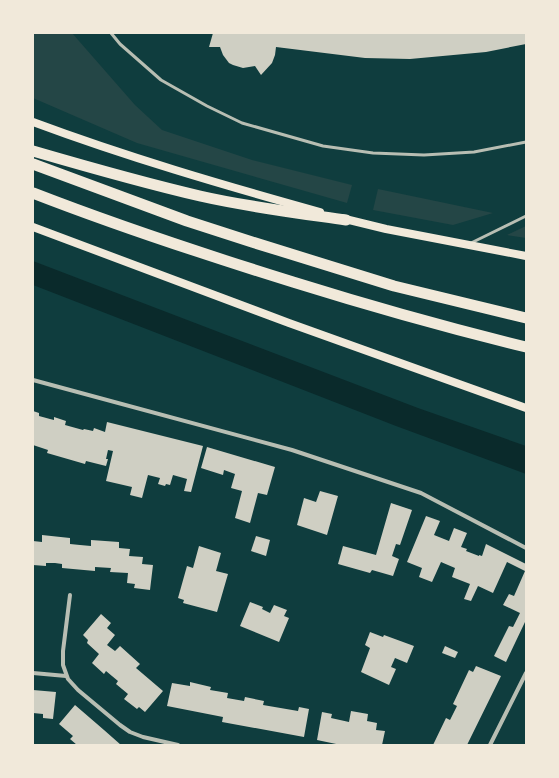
<svg xmlns="http://www.w3.org/2000/svg" width="559" height="778" viewBox="0 0 559 778" font-family="'Archivo Narrow',sans-serif">
<style>
.green{fill:#244646}
.water{fill:#0a2a2b}
.building{fill:#cfcfc3}
.lines{fill:none;stroke-linecap:round;stroke-linejoin:round}
.service{stroke:#b8beb3;stroke-width:3}
.minor{stroke:#b8beb3;stroke-width:4}
.secondary{stroke:#f1e9da;stroke-width:8}
.trunk{stroke:#f1e9da;stroke-width:11}
</style>
<rect width="100%" height="100%" fill="#0f3d3e"/>
<g class="green">
<path d="M 33,33 L 72,33 L 135,105 L 162,130 L 252,160 L 352,185 L 347,203 L 137,143 L 33,98 Z"/>
<path d="M 378,189 L 493,213 L 453,225 L 373,210 Z"/>
<path d="M 526,226 L 526,238 L 507,235 Z"/>
</g>
<path class="water" d="M 33,261 L 418,408 L 526,446 L 526,474 L 396,426 L 33,285 Z"/>
<g class="building">
<path d="M 213,33 L 526,33 L 526,44 L 486,52 L 410,59 L 365,58 L 276,47 L 275,55 L 272,63 L 261,75 L 255,66 L 243,68 L 233,65 L 229,63 L 223,55 L 220,47 L 209,47 Z"/>
<path d="M 33,411 L 39,413 L 39,416 L 50,419 L 54,420 L 54,417 L 66,421 L 65,425 L 83,430 L 84,429 L 93,431 L 94,428 L 105,432 L 107,422 L 203,446 L 191,492 L 184,491 L 187,479 L 173,475 L 170,485 L 166,484 L 165,486 L 158,484 L 160,478 L 148,475 L 142,498 L 130,495 L 132,487 L 106,481 L 113,451 L 108,450 L 106,459 L 108,459 L 106,466 L 86,461 L 85,464 L 47,453 L 48,450 L 33,445 Z"/>
<path d="M 207,447 L 275,467 L 267,495 L 258,493 L 250,523 L 235,518 L 242,491 L 231,488 L 235,474 L 224,470 L 223,475 L 201,468 Z"/>
<path d="M 320,491 L 338,496 L 327,535 L 297,525 L 304,498 L 316,502 Z"/>
<path d="M 391,503 L 412,510 L 400,545 L 396,544 L 392,556 L 399,559 L 393,576 L 372,570 L 370,573 L 338,564 L 343,546 L 376,555 Z"/>
<path d="M 426,516 L 440,521 L 434,535 L 449,541 L 454,528 L 467,533 L 461,547 L 467,549 L 466,551 L 479,556 L 479,555 L 482,556 L 486,544 L 526,564 L 526,623 L 525,622 L 506,662 L 494,656 L 509,626 L 513,627 L 520,613 L 503,605 L 509,594 L 514,596 L 525,571 L 507,562 L 493,593 L 478,586 L 471,601 L 464,599 L 470,584 L 452,577 L 455,568 L 441,562 L 432,582 L 419,577 L 422,568 L 407,562 Z"/>
<path d="M 42,535 L 70,538 L 70,544 L 80,545 L 91,546 L 91,540 L 119,542 L 119,548 L 130,549 L 129,556 L 143,557 L 142,564 L 153,565 L 150,590 L 134,588 L 135,584 L 127,583 L 128,573 L 110,572 L 111,568 L 95,567 L 95,571 L 62,568 L 62,564 L 55,563 L 46,563 L 46,566 L 33,565 L 33,541 L 42,542 Z"/>
<path d="M 256,536 L 270,540 L 266,556 L 251,551 Z"/>
<path d="M 199,546 L 221,553 L 216,571 L 228,574 L 217,612 L 183,603 L 184,600 L 178,598 L 187,566 L 193,568 Z"/>
<path d="M 250,602 L 263,607 L 262,609 L 270,613 L 274,605 L 287,610 L 284,616 L 289,618 L 279,642 L 240,626 Z"/>
<path d="M 101,614 L 111,623 L 107,628 L 115,635 L 107,645 L 115,651 L 120,646 L 140,664 L 136,668 L 163,691 L 145,712 L 139,707 L 137,709 L 124,699 L 128,694 L 116,684 L 118,681 L 106,671 L 104,674 L 92,663 L 99,654 L 87,643 L 88,640 L 83,635 Z"/>
<path d="M 370,632 L 383,637 L 384,635 L 414,646 L 407,663 L 395,658 L 391,667 L 396,669 L 389,685 L 361,672 L 370,648 L 365,645 Z"/>
<path d="M 445,646 L 458,652 L 455,658 L 442,653 Z"/>
<path d="M 476,666 L 501,676 L 467,745 L 433,745 L 446,718 L 450,720 L 457,706 L 453,704 L 469,670 L 473,672 Z"/>
<path d="M 190,682 L 211,687 L 210,690 L 228,693 L 227,698 L 244,701 L 245,697 L 264,701 L 263,705 L 298,711 L 299,707 L 309,709 L 304,737 L 222,722 L 223,717 L 167,706 L 172,683 L 190,686 Z"/>
<path d="M 33,690 L 56,692 L 53,719 L 43,718 L 43,714 L 33,713 Z"/>
<path d="M 75,705 L 104,730 L 121,745 L 77,745 L 70,739 L 73,736 L 59,724 Z"/>
<path d="M 351,711 L 368,714 L 367,721 L 377,723 L 376,730 L 385,731 L 382,745 L 341,745 L 317,740 L 322,712 L 332,714 L 331,718 L 349,722 Z"/>
</g>
<g class="lines">
<g class="service">
<path d="M 111,33 L 120,44 L 161,80 L 207,106 L 242,123 L 323,146 L 373,153 L 424,155 L 474,152 L 526,142"/>
<path d="M 471,243 L 526,216"/>
</g>
<g class="minor">
<path d="M 33,380 L 292,450 L 421,493 L 526,548"/>
<path d="M 70,595 L 63,651 L 63,665 L 68,679 L 78,690 L 120,725 L 130,732 L 143,737 L 178,745"/>
<path d="M 33,673 L 66,676"/>
<path d="M 490,745 L 526,673"/>
</g>
<g class="secondary">
<path d="M 33,122 C 127,157 223,185 320,212"/>
<path d="M 341,218 L 386,229 L 526,256"/>
<path d="M 33,227 L 289,323 L 526,408"/>
</g>
<g class="trunk">
<path d="M 33,151 C 88,167 144,183 200,196 C 248,207 297,213 346,220"/>
<path d="M 33,164 L 187,221 L 252,242 L 394,286 L 526,318"/>
<path d="M 33,193 C 118,226 206,255 293,282 C 370,306 448,328 526,347"/>
</g>
</g>
<rect width="559" height="778" fill="none" stroke="#f1e9da" stroke-width="68"/>
</svg>
